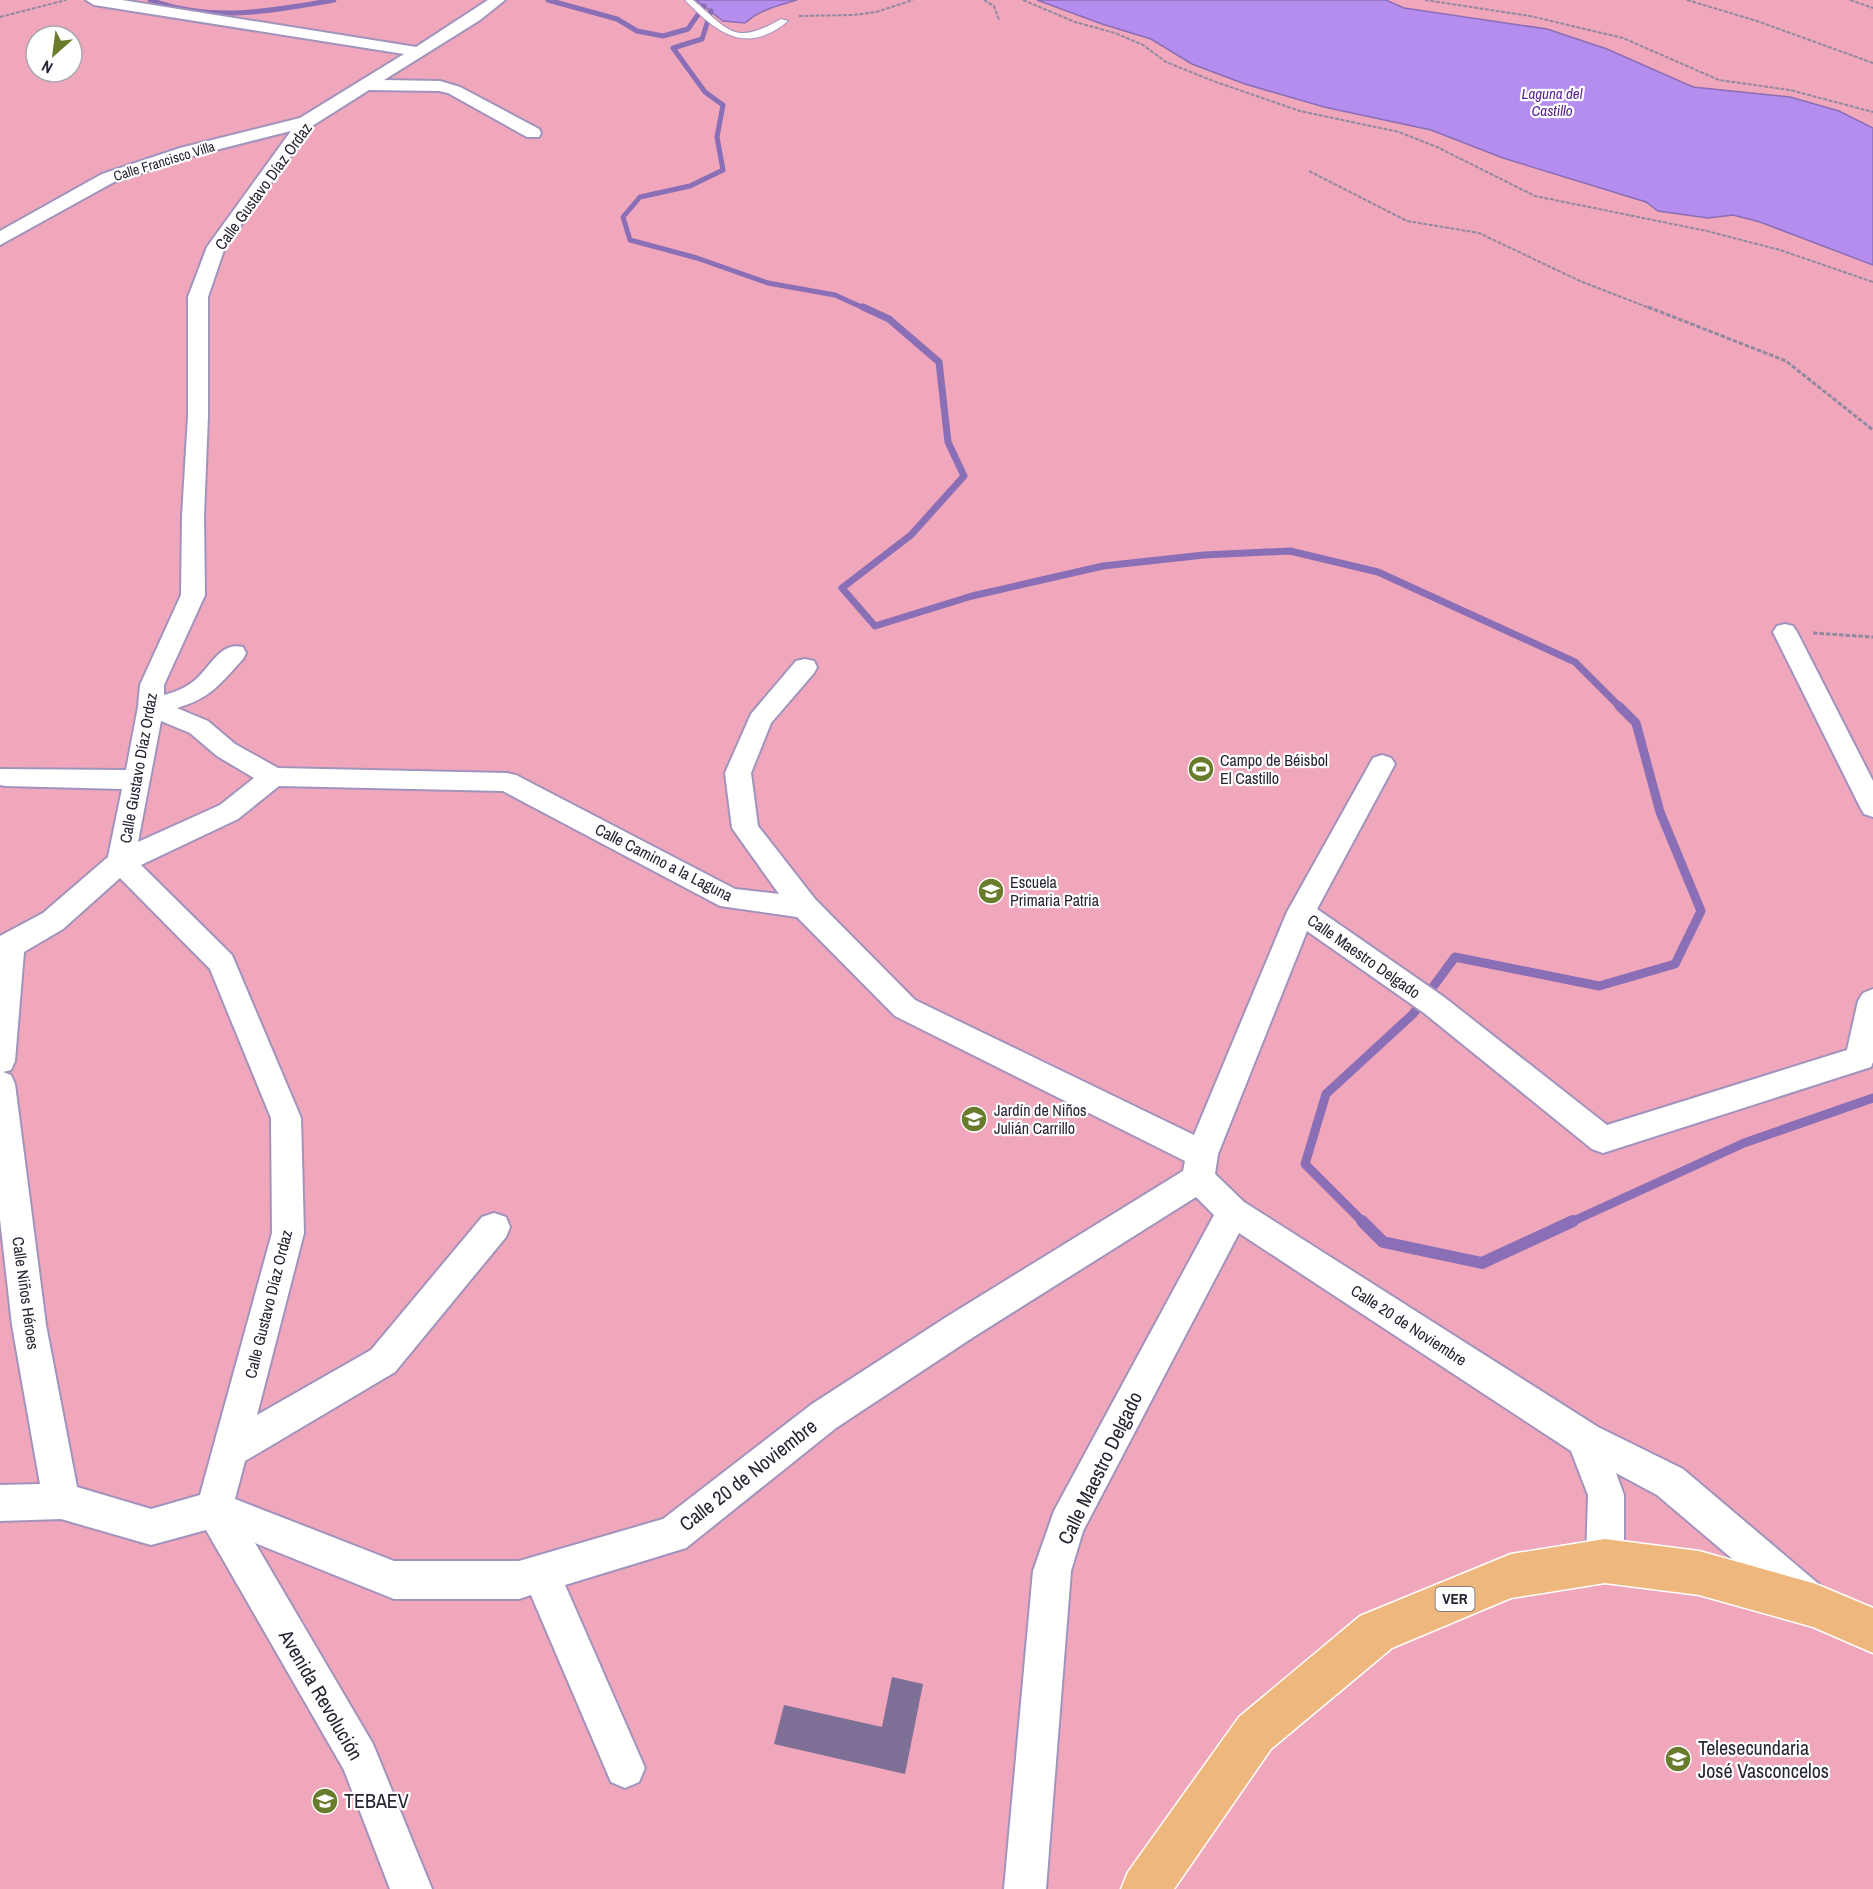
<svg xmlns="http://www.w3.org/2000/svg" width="1873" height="1889" viewBox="0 0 1873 1889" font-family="'Archivo Narrow',sans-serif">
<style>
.green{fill:#f0a7bb;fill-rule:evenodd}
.water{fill:#b48dee;stroke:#8a6eb6;stroke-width:1.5}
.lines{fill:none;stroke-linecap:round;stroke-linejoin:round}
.stream-far3{stroke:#8a6eb6;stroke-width:5}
.stream-far2{stroke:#8a6eb6;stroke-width:7}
.stream-far1{stroke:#8a6eb6;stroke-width:9}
.stream{stroke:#8a6eb6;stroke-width:12}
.building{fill:#7d6f96}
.lane-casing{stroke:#a293bd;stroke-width:2}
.street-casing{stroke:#a293bd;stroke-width:4}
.primary-casing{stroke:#fff;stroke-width:3}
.path-far1{stroke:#90899f;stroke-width:2;stroke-dasharray:4 1.5;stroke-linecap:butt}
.path{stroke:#90899f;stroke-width:3;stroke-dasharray:4.5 2;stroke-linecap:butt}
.lane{fill:#fff;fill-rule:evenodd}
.street{fill:#fff;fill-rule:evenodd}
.primary{fill:#eeb77d;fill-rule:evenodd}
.labels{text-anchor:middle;stroke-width:4.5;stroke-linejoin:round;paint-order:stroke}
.far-street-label{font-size:14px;fill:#292434;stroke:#fff}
.far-water-label{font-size:15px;font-style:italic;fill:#582191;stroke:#fff}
.shield{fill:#fff;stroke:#696671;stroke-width:1.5}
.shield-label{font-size:15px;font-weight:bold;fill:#292434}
.street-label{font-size:16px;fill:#292434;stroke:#fff}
.poi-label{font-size:16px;fill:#292434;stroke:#fff;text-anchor:start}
.near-street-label{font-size:20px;fill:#292434;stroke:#fff}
.near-poi-label{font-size:20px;fill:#292434;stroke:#fff;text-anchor:start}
</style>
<rect width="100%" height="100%" fill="#ebe2fd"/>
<path class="green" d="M 0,0 L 1873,0 L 1873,1889 L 0,1889 ZM 36,36 L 72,36 L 72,72 L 36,72 Z"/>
<g class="water">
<path d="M 696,0 L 797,0 C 777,6 761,9 745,23 L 723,21 Z"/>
<path d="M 1037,0 L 1386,0 L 1404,8 L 1547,29 L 1607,49 L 1693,87 L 1790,97 L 1839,111 L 1873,128 L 1873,265 L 1760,222 L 1733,215 L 1708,218 L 1658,211 L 1646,202 L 1503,158 L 1431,130 L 1324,107 L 1245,84 L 1192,64 L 1151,39 L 1102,24 Z"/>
</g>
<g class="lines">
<g class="stream-far3">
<path d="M 150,0 C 213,23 269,11 334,0"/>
<path d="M 548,0 L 617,19 L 637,31 L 663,36 L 688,29 L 704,6"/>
<path d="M 711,11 L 702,39 L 673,48 L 705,92 L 723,105 L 717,137 L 723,170 L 690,186 L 640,197 L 623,217 L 630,240 L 697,258 L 768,283 L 835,295 L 866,309"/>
</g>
<path class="stream-far2" d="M 863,307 L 889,319 L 939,362 L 948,442 L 964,476 L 911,535 L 842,588 L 875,626 L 972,596 L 1103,566 L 1204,555 L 1290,551 L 1378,572 L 1575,662 L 1620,707"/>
<g class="stream-far1">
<path d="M 1364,1223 L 1305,1164 L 1326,1094 L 1413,1014 L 1455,957 L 1599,986 L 1675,964 L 1701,911 L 1660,812 L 1636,723 L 1619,706"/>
<path d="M 1569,1223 L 1744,1143 L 1873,1098"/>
</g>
<path class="stream" d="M 1362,1221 L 1383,1242 L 1482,1263 L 1573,1221"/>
</g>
<path class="building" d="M 892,1677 L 923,1684 L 905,1774 L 774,1744 L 784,1705 L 882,1727 Z"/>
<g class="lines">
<defs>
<path id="lane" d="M 685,0 L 693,0 C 730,31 734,46 781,19 L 788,21 C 746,56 717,33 685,0 Z"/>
<g id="street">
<path d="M 86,0 L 122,0 L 416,47 L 488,0 L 505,0 L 480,20 L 384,80 L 440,81 L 460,87 L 539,129 L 541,133 L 539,137 L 527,137 L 448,93 L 439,91 L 369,90 L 312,126 L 225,247 L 208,297 L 208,416 L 204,516 L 205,595 L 164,685 L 164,695 C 176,692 185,688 194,681 C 210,668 220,641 243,647 L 246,653 L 243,659 C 220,684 211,698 177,708 L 208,721 L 235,744 L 278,768 L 507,773 L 516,775 L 735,889 L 779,894 L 732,828 L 725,773 L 751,714 L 796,661 L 805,659 L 814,661 L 817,667 L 814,673 L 771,723 L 751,773 L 758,826 L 815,899 L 915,1000 L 1194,1135 L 1287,912 L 1373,758 L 1382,755 L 1391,758 L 1395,764 L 1317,909 L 1444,997 L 1607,1125 L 1847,1050 L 1858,1001 L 1863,993 L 1873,989 L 1873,1062 L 1871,1067 L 1603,1153 L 1592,1149 L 1424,1013 L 1307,931 L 1218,1154 L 1215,1174 L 1244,1202 L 1598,1427 L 1683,1469 L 1821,1586 L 1827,1599 L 1821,1612 L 1808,1618 L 1795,1612 L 1657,1495 L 1616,1473 L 1624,1495 L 1624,1561 L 1618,1574 L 1605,1580 L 1592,1574 L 1586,1561 L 1588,1495 L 1571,1451 L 1239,1233 L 1083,1531 L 1071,1571 L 1046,1889 L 1004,1889 L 1033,1571 L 1054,1511 L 1214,1215 L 1196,1197 L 972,1338 L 836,1428 L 686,1548 L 565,1585 L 645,1768 L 639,1782 L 625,1788 L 611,1782 L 531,1595 L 519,1599 L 394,1599 L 255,1543 L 373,1744 L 432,1889 L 390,1889 L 344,1770 L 206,1530 L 151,1545 L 61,1519 L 0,1521 L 0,1485 L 40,1484 L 12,1325 L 0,1219 L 0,936 L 43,913 L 108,857 L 122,789 L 5,786 L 0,785 L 0,769 L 126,770 L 138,707 L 140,685 L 181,595 L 182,516 L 188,416 L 188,297 L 207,247 L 291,131 L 192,156 L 114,182 L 0,245 L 0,231 L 102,174 L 180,148 L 300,118 L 404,54 L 94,5 ZM 161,721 L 190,733 L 217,756 L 254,778 L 220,805 L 138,842 ZM 279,786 L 503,791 L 720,906 L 797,917 L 895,1016 L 1185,1161 L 1183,1171 L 948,1316 L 812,1404 L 663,1519 L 519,1561 L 394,1561 L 235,1499 L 245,1461 L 395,1372 L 506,1237 L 510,1227 L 506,1217 L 494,1213 L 482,1217 L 371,1350 L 257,1415 L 304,1233 L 301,1118 L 232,955 L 141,865 L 238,819 ZM 120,878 L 210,969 L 271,1118 L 272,1233 L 200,1495 L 151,1509 L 77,1487 L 46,1325 L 15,1084 L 11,1075 L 3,1072 L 11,1070 L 15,1061 L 24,952 L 63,929 Z"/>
<path d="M 1785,624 L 1793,626 L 1797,632 L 1873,781 L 1873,817 L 1864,814 L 1860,807 L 1773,632 L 1777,626 Z"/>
</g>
<path id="primary" d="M 1605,1539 L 1699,1551 L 1816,1584 L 1873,1608 L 1873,1653 L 1813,1627 L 1699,1595 L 1605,1583 L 1511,1598 L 1392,1648 L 1271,1749 L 1174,1889 L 1121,1889 L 1128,1872 L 1239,1717 L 1360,1616 L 1511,1554 Z"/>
</defs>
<use href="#lane" class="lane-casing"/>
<use href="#street" class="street-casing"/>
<use href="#primary" class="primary-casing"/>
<g class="path-far1">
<path d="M 984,0 L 994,6 L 999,20"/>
<path d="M 1023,0 L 1075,22 L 1115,33 L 1143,45 L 1166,62 L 1213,81 L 1300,111 L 1399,132 L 1437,147 L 1535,196 L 1707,231 L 1780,250 L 1873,282"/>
<path d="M 1425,0 L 1530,16 L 1623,38 L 1719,80 L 1790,90 L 1873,112"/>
<path d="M 1687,0 L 1757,21 L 1873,63"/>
<path d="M 1850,0 L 1873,8"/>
<path d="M 799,16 L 853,15 L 876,12 L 913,0"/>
<path d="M 0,17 L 66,0"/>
<path d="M 1309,171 L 1407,221 L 1479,233 L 1580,281 L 1652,309"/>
</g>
<g class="path">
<path d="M 1648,307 L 1786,361 L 1873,430"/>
<path d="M 1813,633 L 1873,637"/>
</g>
<use href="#lane" class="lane"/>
<use href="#street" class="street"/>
<use href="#primary" class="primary"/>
</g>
<defs>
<symbol id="stadium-disc" viewBox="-11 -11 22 22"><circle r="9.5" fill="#697c2b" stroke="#fff"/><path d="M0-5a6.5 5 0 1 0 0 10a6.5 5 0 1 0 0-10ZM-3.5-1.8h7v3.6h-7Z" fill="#fff"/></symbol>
<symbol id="school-disc" viewBox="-11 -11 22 22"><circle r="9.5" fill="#697c2b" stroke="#fff"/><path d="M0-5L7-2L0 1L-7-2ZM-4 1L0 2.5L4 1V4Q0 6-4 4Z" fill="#fff"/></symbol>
<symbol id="university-disc" viewBox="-11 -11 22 22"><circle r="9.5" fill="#697c2b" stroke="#fff"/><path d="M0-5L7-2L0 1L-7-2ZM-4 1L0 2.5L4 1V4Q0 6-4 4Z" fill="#fff"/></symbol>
</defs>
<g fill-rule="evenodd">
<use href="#stadium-disc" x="1186" y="754" width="30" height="30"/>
<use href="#school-disc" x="976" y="876" width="30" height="30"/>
<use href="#school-disc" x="959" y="1104" width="30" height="30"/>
<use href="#school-disc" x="1663" y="1744" width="30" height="30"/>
<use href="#university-disc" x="310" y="1786" width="30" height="30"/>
</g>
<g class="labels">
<g class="far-street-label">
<text transform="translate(164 161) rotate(-17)" y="5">Calle Francisco Villa</text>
</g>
<g class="far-water-label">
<text x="1552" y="99">Laguna del<tspan x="1552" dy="17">Castillo</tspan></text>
</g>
<rect class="shield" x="1435.5" y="1587" width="39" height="24" rx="4.5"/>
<g class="shield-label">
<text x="1455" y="1604">VER</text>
</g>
<g class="street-label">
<text transform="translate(263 186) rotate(-54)" y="6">Calle Gustavo Díaz Ordaz</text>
<text transform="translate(138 768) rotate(-80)" y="6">Calle Gustavo Díaz Ordaz</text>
<text transform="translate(664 862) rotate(27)" y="6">Calle Camino a la Laguna</text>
<text transform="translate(1364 956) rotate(35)" y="6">Calle Maestro Delgado</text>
<text transform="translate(26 1293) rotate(82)" y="6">Calle Niños Héroes</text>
<text transform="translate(268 1304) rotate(-76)" y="6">Calle Gustavo Díaz Ordaz</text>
<text transform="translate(1409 1325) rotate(33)" y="6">Calle 20 de Noviembre</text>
</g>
<g class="poi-label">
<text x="1220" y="766">Campo de Béisbol<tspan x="1220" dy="18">El Castillo</tspan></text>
<text x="1010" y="888">Escuela<tspan x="1010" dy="18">Primaria Patria</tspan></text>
<text x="994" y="1116">Jardín de Niños<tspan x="994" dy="18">Julián Carrillo</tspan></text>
</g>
<g class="near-street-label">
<text transform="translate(1100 1468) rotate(-64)" y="7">Calle Maestro Delgado</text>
<text transform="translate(748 1475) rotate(-38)" y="7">Calle 20 de Noviembre</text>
<text transform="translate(321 1695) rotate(60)" y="7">Avenida Revolución</text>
</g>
<g class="near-poi-label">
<text x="1698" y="1755">Telesecundaria<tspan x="1698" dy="23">José Vasconcelos</tspan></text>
<text x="344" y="1808">TEBAEV</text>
</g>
</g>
<g transform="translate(54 54) rotate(208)"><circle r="28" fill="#ffffff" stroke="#a9a7ae" stroke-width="1.5"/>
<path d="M0-4.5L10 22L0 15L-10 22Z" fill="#697c2b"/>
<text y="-9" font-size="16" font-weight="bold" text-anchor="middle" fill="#292434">N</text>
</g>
</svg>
